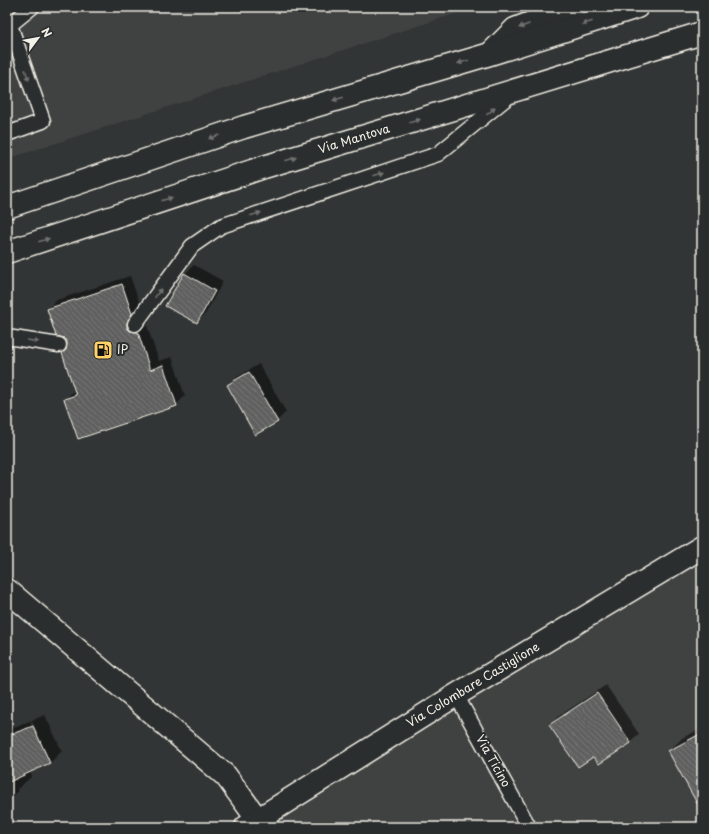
<svg xmlns="http://www.w3.org/2000/svg" width="709" height="834" viewBox="0 0 709 834" font-family="'Playpen Sans',sans-serif">
<style>
.built{fill:#404242}
.shadow{fill:#0007;fill-rule:evenodd}
.building{fill:url(#building-back-hatch);stroke:#f4f1e8}
.lines{fill:none;stroke-linecap:round;stroke-linejoin:round}
.service-casing{stroke:#f4f1e8;stroke-width:17}
.minor-casing{stroke:#f4f1e8;stroke-width:25}
.trunk-casing{stroke:#f4f1e8;stroke-width:25}
.service{stroke:#2a2d2e;stroke-width:14}
.minor{stroke:#2a2d2e;stroke-width:22}
.trunk{stroke:#2a2d2e;stroke-width:22}
.oneway{fill:#71726f}
.labels{text-anchor:middle;stroke-width:4;stroke-linejoin:round;paint-order:stroke}
.street-label{font-size:12px;fill:#f4f1e8;stroke:#2a2d2e}
.poi-label{font-size:12px;fill:#f4f1e8;stroke:#2a2d2e;text-anchor:start}
</style>
<defs>
<pattern id="building-back-hatch" width="6" height="6" patternUnits="userSpaceOnUse"><rect width="6" height="6" fill="#5f605f"/><path d="M-1 5l2 2M0 0l6 6M5-1l2 2" fill="none" stroke="#777776"/></pattern>
</defs>
<rect width="100%" height="100%" fill="#323535"/>
<filter id="ink" filterUnits="userSpaceOnUse"><feTurbulence type="fractalNoise" baseFrequency=".025" numOctaves="2"/><feDisplacementMap in="SourceGraphic" scale="8" xChannelSelector="R" yChannelSelector="G"/><feConvolveMatrix kernelMatrix="1 2 1 2 8 2 1 2 1" color-interpolation-filters="sRGB"/></filter>
<g filter="url(#ink)">
<g class="built">
<path d="M 7,7 L 476,7 L 7,159 Z"/>
<path d="M 702,547 L 702,827 L 246,827 Z"/>
</g>
<g class="shadow">
<path d="M 7,48 L 15,69 L 7,77 Z"/>
<path d="M 194,265 L 223,281 L 206,313 L 197,322 L 185,274 Z"/>
<path d="M 130,276 L 140,304 L 135,313 L 139,322 L 146,323 L 159,361 L 172,357 L 185,396 L 176,405 L 65,399 L 75,390 L 67,349 L 68,342 L 48,309 L 57,300 Z"/>
<path d="M 259,364 L 286,412 L 277,421 L 228,386 L 237,377 Z"/>
<path d="M 606,685 L 639,734 L 630,743 L 594,755 L 550,725 L 559,716 Z"/>
<path d="M 45,715 L 62,751 L 50,763 L 30,772 L 32,776 L 20,787 L 17,789 L 18,791 L 7,802 L 7,730 ZM 32,721 L 49,759 L 47,759 L 30,722 Z"/>
<path d="M 702,728 L 702,810 L 669,751 L 682,738 Z"/>
<path d="M 702,820 L 702,827 L 690,827 L 692,825 Z"/>
</g>
<g class="building">
<path d="M 184,273 L 215,291 L 197,323 L 165,306 Z"/>
<path d="M 122,284 L 132,314 L 127,323 L 127,328 L 130,331 L 138,332 L 150,370 L 163,365 L 177,406 L 78,439 L 64,399 L 76,395 L 62,353 L 66,350 L 67,342 L 64,338 L 56,336 L 47,309 Z"/>
<path d="M 249,372 L 278,422 L 255,435 L 227,385 Z"/>
<path d="M 597,693 L 631,743 L 599,764 L 593,757 L 578,767 L 549,725 Z"/>
<path d="M 33,726 L 50,763 L 7,783 L 7,736 Z"/>
<path d="M 702,733 L 702,812 L 668,751 Z"/>
</g>
<g class="lines">
<defs>
<g id="service">
<path d="M 7,26 L 10,25 L 32,7"/>
<path d="M 7,134 L 43,121 L 10,25"/>
<path d="M 135,324 L 192,246 L 221,226 L 438,154 L 508,97"/>
<path d="M 7,337 L 59,345"/>
<path d="M 456,695 L 529,827"/>
</g>
<g id="minor">
<path d="M 7,590 L 226,776 L 258,820"/>
<path d="M 246,827 L 456,695 L 702,547"/>
</g>
<g id="trunk">
<path d="M 493,51 L 515,29 L 573,7"/>
<path d="M 7,207 L 244,127 L 490,54 L 637,7"/>
<path d="M 7,252 L 264,167 L 702,33"/>
</g>
</defs>
<use href="#service" class="service-casing"/>
<use href="#minor" class="minor-casing"/>
<use href="#trunk" class="trunk-casing"/>
<use href="#service" class="service"/>
<use href="#minor" class="minor"/>
<use href="#trunk" class="trunk"/>
</g>
<defs><path id="oneway-solid" d="M-6-.8H1V-3.2L6.5 0L1 3.2V.8H-6Z"/></defs>
<g class="oneway">
<use href="#oneway-solid" transform="translate(587 23) rotate(162)"/>
<use href="#oneway-solid" transform="translate(524 26) rotate(159)"/>
<use href="#oneway-solid" transform="translate(463 62) rotate(164)"/>
<use href="#oneway-solid" transform="translate(27 75) rotate(71)"/>
<use href="#oneway-solid" transform="translate(338 99) rotate(164)"/>
<use href="#oneway-solid" transform="translate(491 111) rotate(-39)"/>
<use href="#oneway-solid" transform="translate(415 121) rotate(-17)"/>
<use href="#oneway-solid" transform="translate(214 137) rotate(161)"/>
<use href="#oneway-solid" transform="translate(291 159) rotate(-17)"/>
<use href="#oneway-solid" transform="translate(379 174) rotate(-18)"/>
<use href="#oneway-solid" transform="translate(167 199) rotate(-18)"/>
<use href="#oneway-solid" transform="translate(256 214) rotate(-18)"/>
<use href="#oneway-solid" transform="translate(44 240) rotate(-18)"/>
<use href="#oneway-solid" transform="translate(158 293) rotate(-54)"/>
<use href="#oneway-solid" transform="translate(33 341) rotate(9)"/>
</g>
</g>
<defs>
<symbol id="fuel-square" viewBox="-11 -11 22 22"><rect x="-9" y="-9" width="18" height="18" rx="4" fill="#ffd166" stroke="#2a2d2e"/><path d="M-5.5-6h7V0h2V4h1.3V-2.5L3-4.5l.8-.8L6-3V5H2.5V1h-1V6h-7ZM-4.2-4.7v3.2H.2V-4.7Z" fill="#111"/></symbol>
</defs>
<g fill-rule="evenodd">
<use href="#fuel-square" x="92" y="339" width="22" height="22"/>
</g>
<g class="labels">
<g class="street-label">
<text transform="translate(354 139) rotate(-17)" y="4">Via Mantova</text>
<text transform="translate(473 685) rotate(-31)" y="4">Via Colombare Castiglione</text>
<text transform="translate(493 761) rotate(61)" y="4">Via Ticino</text>
</g>
<g class="poi-label">
<text x="117" y="354">IP</text>
</g>
</g>
<rect width="709" height="834" fill="none" stroke="#2a2d2e" stroke-width="24"/>
<rect x="12" y="12" width="685" height="810" fill="none" stroke="#f4f1e8" stroke-width="1.5" filter="url(#ink)"/>
<g transform="translate(38 38) rotate(58)" stroke="#2a2d2e" stroke-width="3" paint-order="stroke">
<path d="M0-3L7 15L0 10L-7 15Z" fill="#f4f1e8"/>
<text y="-6" font-size="11" font-weight="bold" text-anchor="middle" fill="#f4f1e8">N</text>
</g>
</svg>
